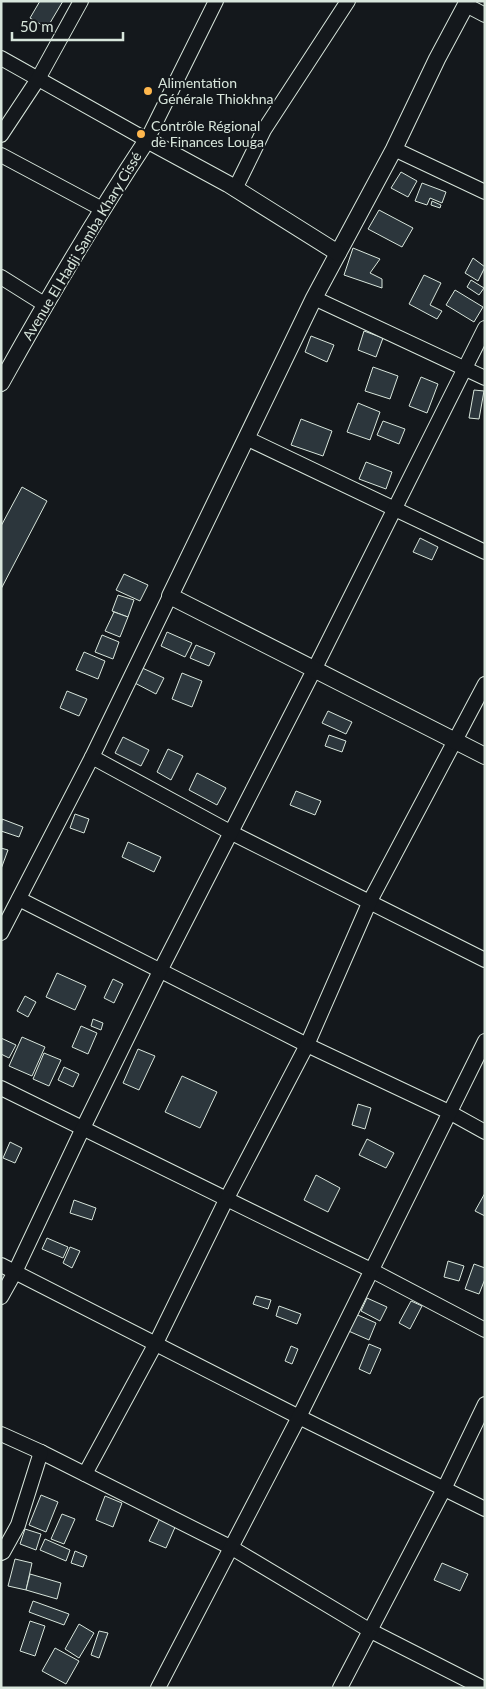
<svg xmlns="http://www.w3.org/2000/svg" width="486" height="1689" viewBox="0 0 486 1689" font-family="Lato,sans-serif">
<style>
.building{fill:#2c363c;stroke:#d8e6dc}
.lines{fill:none;stroke-linecap:round;stroke-linejoin:round}
.minor-casing{stroke:#d8e6dc;stroke-width:16}
.tertiary-casing{stroke:#d8e6dc;stroke-width:18}
.minor{stroke:#14181c;stroke-width:14}
.tertiary{stroke:#14181c;stroke-width:16}
.poi-dot{fill:#ffb74d;stroke:#14181c;stroke-width:2}
.labels{text-anchor:middle;stroke-width:4;stroke-linejoin:round;paint-order:stroke}
.poi-label{font-size:14px;fill:#d8e6dc;stroke:#14181c;text-anchor:start}
.street-label{font-size:14px;fill:#d8e6dc;stroke:#14181c}
</style>
<rect width="100%" height="100%" fill="#14181c"/>
<g class="building">
<path d="M 40,1 L 63,1 L 47,28 L 30,18 Z"/>
<path d="M 401,172 L 417,181 L 408,197 L 391,188 Z"/>
<path d="M 422,183 L 446,192 L 442,203 L 430,198 L 427,205 L 415,201 Z"/>
<path d="M 432,201 L 441,205 L 440,208 L 431,205 Z"/>
<path d="M 379,210 L 413,228 L 402,247 L 368,229 Z"/>
<path d="M 353,248 L 380,259 L 370,273 L 382,279 L 382,288 L 344,275 Z"/>
<path d="M 473,258 L 485,267 L 478,281 L 465,273 Z"/>
<path d="M 424,275 L 441,283 L 430,305 L 442,311 L 437,319 L 409,304 Z"/>
<path d="M 471,280 L 484,288 L 479,295 L 467,287 Z"/>
<path d="M 455,290 L 483,307 L 474,322 L 446,305 Z"/>
<path d="M 364,331 L 383,338 L 376,357 L 358,350 Z"/>
<path d="M 311,336 L 334,345 L 327,362 L 305,352 Z"/>
<path d="M 373,367 L 398,376 L 390,399 L 365,391 Z"/>
<path d="M 421,377 L 438,384 L 427,413 L 409,406 Z"/>
<path d="M 474,390 L 484,391 L 479,419 L 469,418 Z"/>
<path d="M 358,403 L 380,412 L 370,440 L 347,432 Z"/>
<path d="M 301,419 L 332,431 L 323,456 L 291,445 Z"/>
<path d="M 383,421 L 405,429 L 399,444 L 377,435 Z"/>
<path d="M 366,462 L 392,472 L 386,489 L 359,479 Z"/>
<path d="M 22,487 L 47,501 L 1,589 L 1,526 Z"/>
<path d="M 420,538 L 438,547 L 432,560 L 413,552 Z"/>
<path d="M 124,574 L 148,585 L 140,601 L 116,590 Z"/>
<path d="M 118,595 L 134,600 L 128,617 L 112,611 Z"/>
<path d="M 114,612 L 128,617 L 120,637 L 105,631 Z"/>
<path d="M 167,632 L 192,643 L 185,657 L 161,646 Z"/>
<path d="M 102,635 L 119,642 L 113,659 L 95,652 Z"/>
<path d="M 196,645 L 215,653 L 209,666 L 190,658 Z"/>
<path d="M 84,652 L 105,661 L 98,679 L 76,670 Z"/>
<path d="M 138,666 L 164,678 L 156,694 L 131,681 Z"/>
<path d="M 182,673 L 202,681 L 192,707 L 172,699 Z"/>
<path d="M 67,691 L 87,699 L 79,716 L 60,708 Z"/>
<path d="M 328,711 L 352,722 L 346,734 L 322,723 Z"/>
<path d="M 329,735 L 346,741 L 342,752 L 325,746 Z"/>
<path d="M 123,737 L 149,750 L 141,766 L 115,753 Z"/>
<path d="M 168,749 L 183,756 L 171,780 L 157,772 Z"/>
<path d="M 197,773 L 226,788 L 217,805 L 189,790 Z"/>
<path d="M 296,791 L 321,801 L 315,815 L 290,805 Z"/>
<path d="M 75,814 L 89,819 L 84,833 L 70,828 Z"/>
<path d="M 2,819 L 23,827 L 19,837 L 1,831 Z"/>
<path d="M 128,842 L 161,857 L 154,872 L 122,857 Z"/>
<path d="M 1,848 L 8,850 L 1,869 Z"/>
<path d="M 57,973 L 86,986 L 75,1010 L 46,997 Z"/>
<path d="M 113,979 L 123,984 L 114,1003 L 104,998 Z"/>
<path d="M 25,996 L 36,1002 L 28,1017 L 17,1011 Z"/>
<path d="M 93,1019 L 103,1023 L 101,1030 L 91,1026 Z"/>
<path d="M 81,1026 L 97,1033 L 88,1054 L 72,1047 Z"/>
<path d="M 22,1037 L 45,1047 L 32,1076 L 9,1066 Z"/>
<path d="M 1,1038 L 16,1045 L 9,1058 L 1,1054 Z"/>
<path d="M 138,1049 L 155,1056 L 139,1090 L 123,1083 Z"/>
<path d="M 44,1053 L 61,1060 L 49,1086 L 33,1079 Z"/>
<path d="M 64,1067 L 79,1074 L 73,1087 L 58,1080 Z"/>
<path d="M 182,1076 L 217,1092 L 200,1128 L 165,1112 Z"/>
<path d="M 358,1104 L 371,1108 L 365,1129 L 352,1125 Z"/>
<path d="M 367,1139 L 394,1153 L 386,1168 L 359,1155 Z"/>
<path d="M 10,1142 L 22,1148 L 15,1163 L 3,1158 Z"/>
<path d="M 316,1175 L 340,1188 L 328,1212 L 304,1200 Z"/>
<path d="M 485,1193 L 485,1216 L 475,1211 Z"/>
<path d="M 74,1200 L 96,1208 L 92,1220 L 70,1213 Z"/>
<path d="M 47,1238 L 68,1247 L 63,1258 L 42,1249 Z"/>
<path d="M 70,1247 L 80,1251 L 72,1268 L 63,1263 Z"/>
<path d="M 448,1261 L 464,1266 L 459,1281 L 444,1277 Z"/>
<path d="M 474,1264 L 485,1268 L 485,1279 L 479,1294 L 465,1289 Z"/>
<path d="M 256,1296 L 271,1300 L 268,1309 L 253,1304 Z"/>
<path d="M 367,1298 L 387,1307 L 380,1321 L 361,1311 Z"/>
<path d="M 411,1301 L 422,1306 L 410,1329 L 399,1323 Z"/>
<path d="M 279,1306 L 301,1314 L 297,1324 L 276,1316 Z"/>
<path d="M 351,1312 L 376,1323 L 369,1340 L 344,1329 Z"/>
<path d="M 369,1344 L 381,1349 L 370,1374 L 359,1369 Z"/>
<path d="M 291,1346 L 298,1349 L 292,1364 L 285,1361 Z"/>
<path d="M 41,1495 L 58,1502 L 46,1532 L 29,1525 Z"/>
<path d="M 105,1496 L 122,1503 L 113,1527 L 96,1520 Z"/>
<path d="M 62,1514 L 75,1519 L 64,1544 L 51,1539 Z"/>
<path d="M 160,1518 L 176,1525 L 166,1548 L 149,1541 Z"/>
<path d="M 25,1529 L 41,1534 L 36,1550 L 20,1544 Z"/>
<path d="M 45,1539 L 70,1550 L 66,1561 L 40,1550 Z"/>
<path d="M 75,1551 L 87,1556 L 83,1567 L 71,1563 Z"/>
<path d="M 15,1559 L 32,1563 L 26,1590 L 8,1586 Z"/>
<path d="M 442,1563 L 468,1574 L 460,1591 L 434,1580 Z"/>
<path d="M 30,1574 L 61,1583 L 57,1599 L 26,1590 Z"/>
<path d="M 33,1601 L 69,1614 L 64,1625 L 29,1612 Z"/>
<path d="M 30,1621 L 45,1626 L 35,1656 L 20,1651 Z"/>
<path d="M 79,1624 L 94,1633 L 79,1658 L 65,1649 Z"/>
<path d="M 99,1631 L 108,1633 L 99,1658 L 91,1655 Z"/>
<path d="M 55,1648 L 79,1661 L 66,1684 L 42,1671 Z"/>
</g>
<g class="lines">
<defs>
<g id="minor">
<path d="M 466,5 L 485,15"/>
<path d="M 1,58 L 147,140 L 216,1"/>
<path d="M 1,135 L 38,79 L 81,1"/>
<path d="M 394,149 L 485,192"/>
<path d="M 1,155 L 102,209"/>
<path d="M 235,189 L 264,130 L 348,1"/>
<path d="M 1,277 L 44,304"/>
<path d="M 314,298 L 485,378"/>
<path d="M 246,438 L 485,552"/>
<path d="M 92,757 L 230,832 L 485,960"/>
<path d="M 19,899 L 307,1045 L 449,1112 L 485,1132"/>
<path d="M 1,933 L 92,757 L 170,596"/>
<path d="M 1,1088 L 371,1270 L 485,1330"/>
<path d="M 1,1265 L 299,1417 L 485,1509"/>
<path d="M 1,1297 L 15,1272 L 83,1128 L 160,971 L 314,670 L 485,328"/>
<path d="M 1,1434 L 41,1452 L 232,1548 L 369,1630 L 483,1688"/>
<path d="M 85,1474 L 156,1343 L 226,1200 L 307,1045 L 370,901 L 485,684"/>
<path d="M 1,1553 L 3,1552 L 18,1525 L 41,1452"/>
<path d="M 158,1688 L 299,1417 L 485,1041"/>
<path d="M 340,1688 L 444,1489 L 485,1404"/>
</g>
<g id="tertiary">
<path d="M 468,1 L 437,59 L 394,149 L 314,298 L 170,596 L 485,756"/>
<path d="M 1,383 C 47,300 95,219 147,140 L 228,184 L 338,253"/>
</g>
</defs>
<use href="#minor" class="minor-casing"/>
<use href="#tertiary" class="tertiary-casing"/>
<use href="#minor" class="minor"/>
<use href="#tertiary" class="tertiary"/>
</g>
<g class="poi-dot">
<circle cx="148" cy="91" r="5"/>
<circle cx="141" cy="134" r="5"/>
</g>
<g class="labels">
<g class="poi-label">
<text x="158" y="88">Alimentation<tspan x="158" dy="16">Générale Thiokhna</tspan></text>
<text x="151" y="131">Contrôle Régional<tspan x="151" dy="16">de Finances Louga</tspan></text>
</g>
<g class="street-label">
<text transform="translate(82 246) rotate(-59)" y="5">Avenue El Hadji Samba Khary Cissé</text>
</g>
</g>
<rect width="486" height="1689" fill="none" stroke="#d8e6dc" stroke-width="5"/>
<path d="M12 32v8h111v-8" fill="none" stroke="#d8e6dc" stroke-width="2.5"/>
<text x="20" y="32" font-size="15" fill="#d8e6dc" stroke="#14181c" stroke-width="4" paint-order="stroke">50 m</text>
</svg>
